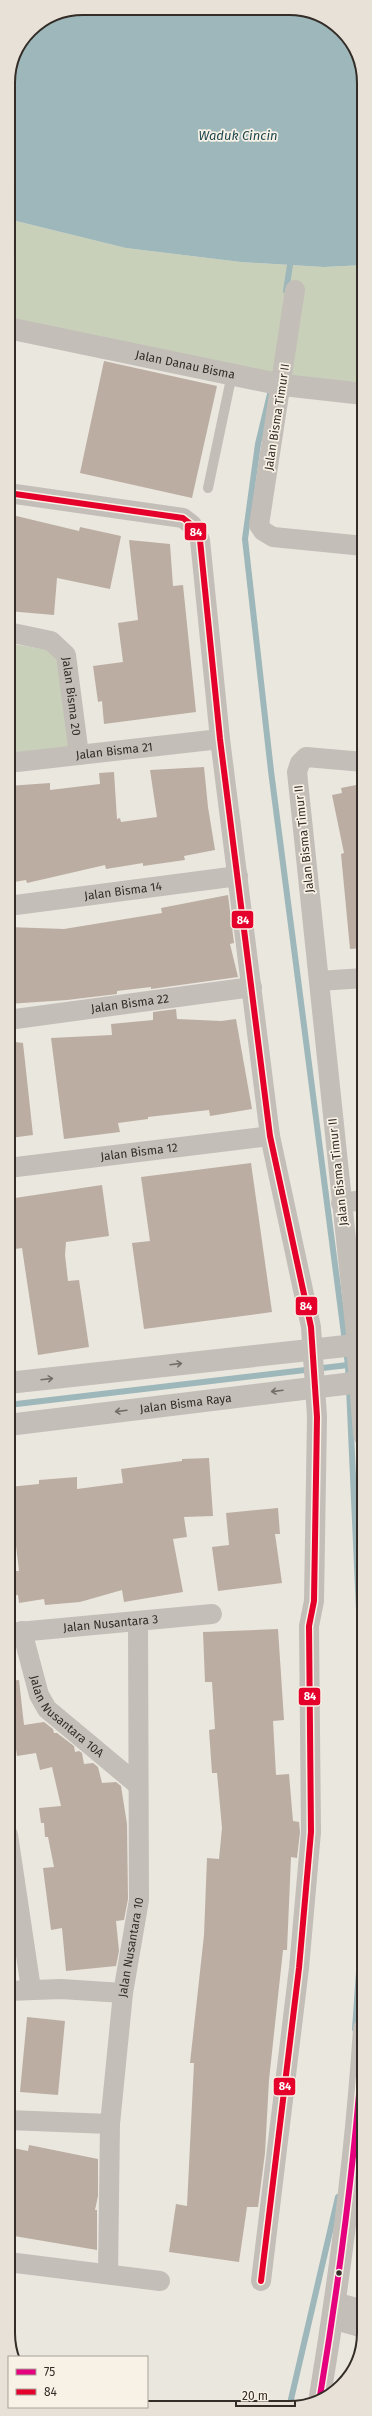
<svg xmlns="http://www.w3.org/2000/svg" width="372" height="2416" viewBox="0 0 372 2416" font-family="'Fira Sans',sans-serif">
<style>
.green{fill:#c9d0ba}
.water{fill:#9db7ba}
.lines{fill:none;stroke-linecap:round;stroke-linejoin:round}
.stream{stroke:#9db7ba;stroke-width:6}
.building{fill:#bcada2}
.service{stroke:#c3beb8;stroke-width:10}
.minor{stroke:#c3beb8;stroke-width:20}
.tertiary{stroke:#c3beb8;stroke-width:22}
.bus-1-casing{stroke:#f7f1e6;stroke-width:9}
.bus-2-casing{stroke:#f7f1e6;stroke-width:9}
.bus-1{stroke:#e5007d;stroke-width:6}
.bus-2{stroke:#e4002b;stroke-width:6}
.oneway{stroke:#746e68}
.bus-dot{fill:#332c27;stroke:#f7f1e6;stroke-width:1.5}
.labels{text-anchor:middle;stroke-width:3.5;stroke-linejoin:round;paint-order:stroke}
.street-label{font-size:12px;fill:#332c27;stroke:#f7f1e6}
.water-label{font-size:13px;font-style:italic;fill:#204851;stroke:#f7f1e6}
.rim{fill:none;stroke:#332c27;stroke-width:2}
.line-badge{stroke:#f7f1e6;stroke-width:1.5}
.badge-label{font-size:11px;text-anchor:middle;font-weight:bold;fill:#fff}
</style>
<rect width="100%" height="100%" fill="#eae7df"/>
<g class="green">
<path d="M 8,219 L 126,248 L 241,262 L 324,267 L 364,265 L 364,393 L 8,324 Z"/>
<path d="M 8,643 L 59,652 L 73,748 L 8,756 Z"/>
</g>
<path class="water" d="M 83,8 L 308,11 L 345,34 L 364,78 L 364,265 L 324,267 L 241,262 L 126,248 L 8,219 L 8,83 L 14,54 L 30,30 L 55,14 Z"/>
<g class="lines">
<g class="stream">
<path d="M 286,291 L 290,265"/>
<path d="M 270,394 L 258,444 L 245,539 L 271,771 L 348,1365 L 364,1722"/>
<path d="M 8,1405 L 348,1365"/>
<path d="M 355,2029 L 364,1899"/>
<path d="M 289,2408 L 338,2197"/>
</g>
</g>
<g class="building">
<path d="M 104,361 L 217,386 L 192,498 L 80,473 Z"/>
<path d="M 8,514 L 79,531 L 80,527 L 121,536 L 110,589 L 57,578 L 54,615 L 8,611 Z"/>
<path d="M 129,540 L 170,544 L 173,586 L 183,585 L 196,712 L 104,724 L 102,701 L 98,702 L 93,666 L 123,662 L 118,623 L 138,620 Z"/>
<path d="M 204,767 L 208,807 L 215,850 L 184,856 L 185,860 L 143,866 L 143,863 L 106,869 L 105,865 L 27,883 L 26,880 L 8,883 L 8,786 L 50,783 L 50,790 L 100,784 L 99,773 L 114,772 L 117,819 L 120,818 L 121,822 L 157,817 L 150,770 Z"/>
<path d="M 361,784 L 362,789 L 364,788 L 364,948 L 350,949 L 341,854 L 344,853 L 332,795 L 342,793 L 341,788 Z"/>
<path d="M 228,895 L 234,943 L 230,944 L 238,977 L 151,989 L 151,987 L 117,991 L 117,994 L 67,1000 L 8,1004 L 8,927 L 64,929 L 162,913 L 161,908 Z"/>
<path d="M 176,1009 L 177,1019 L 221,1021 L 236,1019 L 252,1109 L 210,1116 L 209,1110 L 148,1117 L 148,1119 L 118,1123 L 120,1132 L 64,1139 L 51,1038 L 112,1035 L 111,1024 L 153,1020 L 153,1012 Z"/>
<path d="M 8,1041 L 23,1043 L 33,1135 L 10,1138 Z"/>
<path d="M 251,1163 L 272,1312 L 144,1329 L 132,1243 L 150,1241 L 141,1177 Z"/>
<path d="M 102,1185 L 109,1236 L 66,1242 L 65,1255 L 68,1281 L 79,1280 L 89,1347 L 38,1355 L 22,1248 L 8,1250 L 8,1199 Z"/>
<path d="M 209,1458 L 213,1516 L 184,1517 L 187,1537 L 173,1539 L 183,1592 L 124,1602 L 122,1590 L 80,1602 L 45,1605 L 44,1599 L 19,1603 L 18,1595 L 8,1596 L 8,1571 L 19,1571 L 9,1487 L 39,1484 L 39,1480 L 77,1477 L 77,1489 L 123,1483 L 121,1469 L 182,1461 L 182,1459 Z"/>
<path d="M 278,1508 L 280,1534 L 275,1534 L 282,1583 L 218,1591 L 212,1547 L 229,1545 L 226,1513 Z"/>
<path d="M 278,1629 L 284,1720 L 273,1721 L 276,1775 L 289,1774 L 293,1821 L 299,1822 L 300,1832 L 297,1858 L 291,1857 L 287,1950 L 283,1950 L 269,2080 L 265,2153 L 258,2207 L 247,2207 L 239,2262 L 169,2252 L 176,2204 L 187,2206 L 194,2063 L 190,2063 L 204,1935 L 207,1858 L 219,1859 L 222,1828 L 217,1773 L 212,1773 L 209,1730 L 215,1729 L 212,1682 L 205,1682 L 203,1632 Z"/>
<path d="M 19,1680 L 24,1725 L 44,1722 L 53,1729 L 54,1733 L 57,1733 L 74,1746 L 75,1752 L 79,1751 L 82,1753 L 84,1764 L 93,1763 L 98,1767 L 102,1783 L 116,1782 L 121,1786 L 127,1824 L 128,1899 L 124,1920 L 116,1921 L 119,1951 L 116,1966 L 66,1971 L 62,1928 L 51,1930 L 43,1868 L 54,1867 L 48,1837 L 45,1837 L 44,1823 L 41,1823 L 39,1808 L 61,1806 L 52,1767 L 40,1770 L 36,1753 L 17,1756 L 14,1736 L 8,1737 L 8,1681 Z"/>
<path d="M 27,2017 L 65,2021 L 58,2095 L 20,2092 Z"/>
<path d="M 29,2145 L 98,2159 L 98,2196 L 95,2210 L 97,2210 L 97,2250 L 8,2235 L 8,2147 L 28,2151 Z"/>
</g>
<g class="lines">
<path class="service" d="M 208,488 L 232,374"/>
<g class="minor">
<path d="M 295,290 L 259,525 L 263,531 L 273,537 L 364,546"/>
<path d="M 8,493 L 183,518 L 192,525 L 200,540 L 220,739 L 270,1136 L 311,1327 L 317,1417 L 314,1601 L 309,1626 L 311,1832 L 299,1968 L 261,2281"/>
<path id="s1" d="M 8,632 L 51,641 L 66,655 L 79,755"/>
<path id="s2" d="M 8,763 L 220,739"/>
<path id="s3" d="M 8,906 L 238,876"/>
<path d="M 319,981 L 364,978"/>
<path id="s4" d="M 8,1020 L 252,987"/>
<path id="s5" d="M 8,1168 L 270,1136"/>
<path d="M 341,1203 L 364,1200"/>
<path d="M 357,1344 L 297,772 L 300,763 L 306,757 L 364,762"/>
<path id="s6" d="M 22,1631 L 39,1695 L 47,1709 L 138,1785"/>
<path id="s7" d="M 8,1633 L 212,1614"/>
<path d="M 8,1835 L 31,1989"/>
<path d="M 8,1991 L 61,1989 L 123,1993"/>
<path d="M 8,2120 L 110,2124"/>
<path d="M 8,2262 L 160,2281"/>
<path id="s8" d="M 108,2274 L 110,2124 L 123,1993 L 139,1900 L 138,1621"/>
<path d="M 334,2302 L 364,2310"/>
<path d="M 332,2319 L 364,2328"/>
</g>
<g class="tertiary">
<path id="s9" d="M 8,328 L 283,385 L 364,394"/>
<path d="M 357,1344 L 364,1435"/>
<path d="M 8,1383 L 364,1344"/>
<path id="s10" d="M 8,1425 L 361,1382"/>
<path d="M 320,2396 C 340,2275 356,2152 364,2029"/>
</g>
<defs>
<path id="bus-1" d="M 320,2396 C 340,2275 356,2152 364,2029"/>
<path id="bus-2" d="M 8,493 L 183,518 L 192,525 L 200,540 L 220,739 L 270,1136 L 311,1327 L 317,1417 L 314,1601 L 309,1626 L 311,1832 L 299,1968 L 261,2281"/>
</defs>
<use href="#bus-1" class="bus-1-casing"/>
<use href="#bus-2" class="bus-2-casing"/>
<use href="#bus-1" class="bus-1"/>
<use href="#bus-2" class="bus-2"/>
</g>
<defs><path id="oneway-shaft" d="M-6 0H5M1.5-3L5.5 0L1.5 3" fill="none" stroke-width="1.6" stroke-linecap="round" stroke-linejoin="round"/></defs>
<g class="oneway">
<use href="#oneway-shaft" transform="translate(176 1364) rotate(-7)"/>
<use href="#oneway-shaft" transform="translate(47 1379) rotate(-7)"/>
<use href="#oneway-shaft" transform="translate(277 1391) rotate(173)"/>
<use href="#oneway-shaft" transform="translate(121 1411) rotate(173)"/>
</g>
<circle class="bus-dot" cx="339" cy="2273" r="3.5"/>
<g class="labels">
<g class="street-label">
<text dy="4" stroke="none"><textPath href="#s9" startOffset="181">Jalan Danau Bisma</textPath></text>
<text transform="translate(277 417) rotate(-81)" y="4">Jalan Bisma Timur II</text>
<text dy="4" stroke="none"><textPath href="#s1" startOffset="106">Jalan Bisma 20</textPath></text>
<text dy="4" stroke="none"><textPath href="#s2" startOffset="107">Jalan Bisma 21</textPath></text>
<text transform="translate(304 839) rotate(-96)" y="4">Jalan Bisma Timur II</text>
<text dy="4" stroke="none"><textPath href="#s3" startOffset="116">Jalan Bisma 14</textPath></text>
<text dy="4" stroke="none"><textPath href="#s4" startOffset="123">Jalan Bisma 22</textPath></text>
<text dy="4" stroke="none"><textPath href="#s5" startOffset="132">Jalan Bisma 12</textPath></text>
<text transform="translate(338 1172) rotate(-96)" y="4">Jalan Bisma Timur II</text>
<text dy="4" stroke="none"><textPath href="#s10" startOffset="179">Jalan Bisma Raya</textPath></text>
<text dy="4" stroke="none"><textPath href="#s7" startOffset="103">Jalan Nusantara 3</textPath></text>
<text dy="4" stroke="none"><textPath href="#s6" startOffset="100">Jalan Nusantara 10A</textPath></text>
<text dy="4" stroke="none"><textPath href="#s8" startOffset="328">Jalan Nusantara 10</textPath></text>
</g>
<g class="water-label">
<text x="238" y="140">Waduk Cincin</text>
</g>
</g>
<path d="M0 0H372V2416H0ZM83 15H289A68 68 0 0 1 357 83V2333A68 68 0 0 1 289 2401H83A68 68 0 0 1 15 2333V83A68 68 0 0 1 83 15Z" fill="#e7e1d7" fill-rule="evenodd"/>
<path class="rim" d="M83 15H289A68 68 0 0 1 357 83V2333A68 68 0 0 1 289 2401H83A68 68 0 0 1 15 2333V83A68 68 0 0 1 83 15Z"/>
<g class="line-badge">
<rect x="184" y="522" width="23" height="19" rx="4" fill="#e4002b"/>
<rect x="231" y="910" width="23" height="19" rx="4" fill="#e4002b"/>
<rect x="295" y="1296" width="23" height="20" rx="4" fill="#e4002b"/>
<rect x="298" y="1687" width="23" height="19" rx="4" fill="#e4002b"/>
<rect x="273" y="2077" width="23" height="19" rx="4" fill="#e4002b"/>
</g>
<g class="badge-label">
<text x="196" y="536">84</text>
<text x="243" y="924">84</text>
<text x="306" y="1310">84</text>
<text x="310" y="1700">84</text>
<text x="285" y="2090">84</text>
</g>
<rect x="8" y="2356" width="140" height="52" fill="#f7f1e6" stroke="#a9a29a"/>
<rect x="16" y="2369" width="20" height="6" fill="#e5007d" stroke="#a9a29a"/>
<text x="44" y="2376" font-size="12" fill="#332c27">75</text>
<rect x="16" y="2389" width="20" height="6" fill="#e4002b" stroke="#a9a29a"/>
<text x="44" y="2396" font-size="12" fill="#332c27">84</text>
<path d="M236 2400v6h59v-6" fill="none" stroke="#332c27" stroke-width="2"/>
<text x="242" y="2400" font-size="12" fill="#332c27" stroke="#f7f1e6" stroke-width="3" paint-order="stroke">20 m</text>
</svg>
